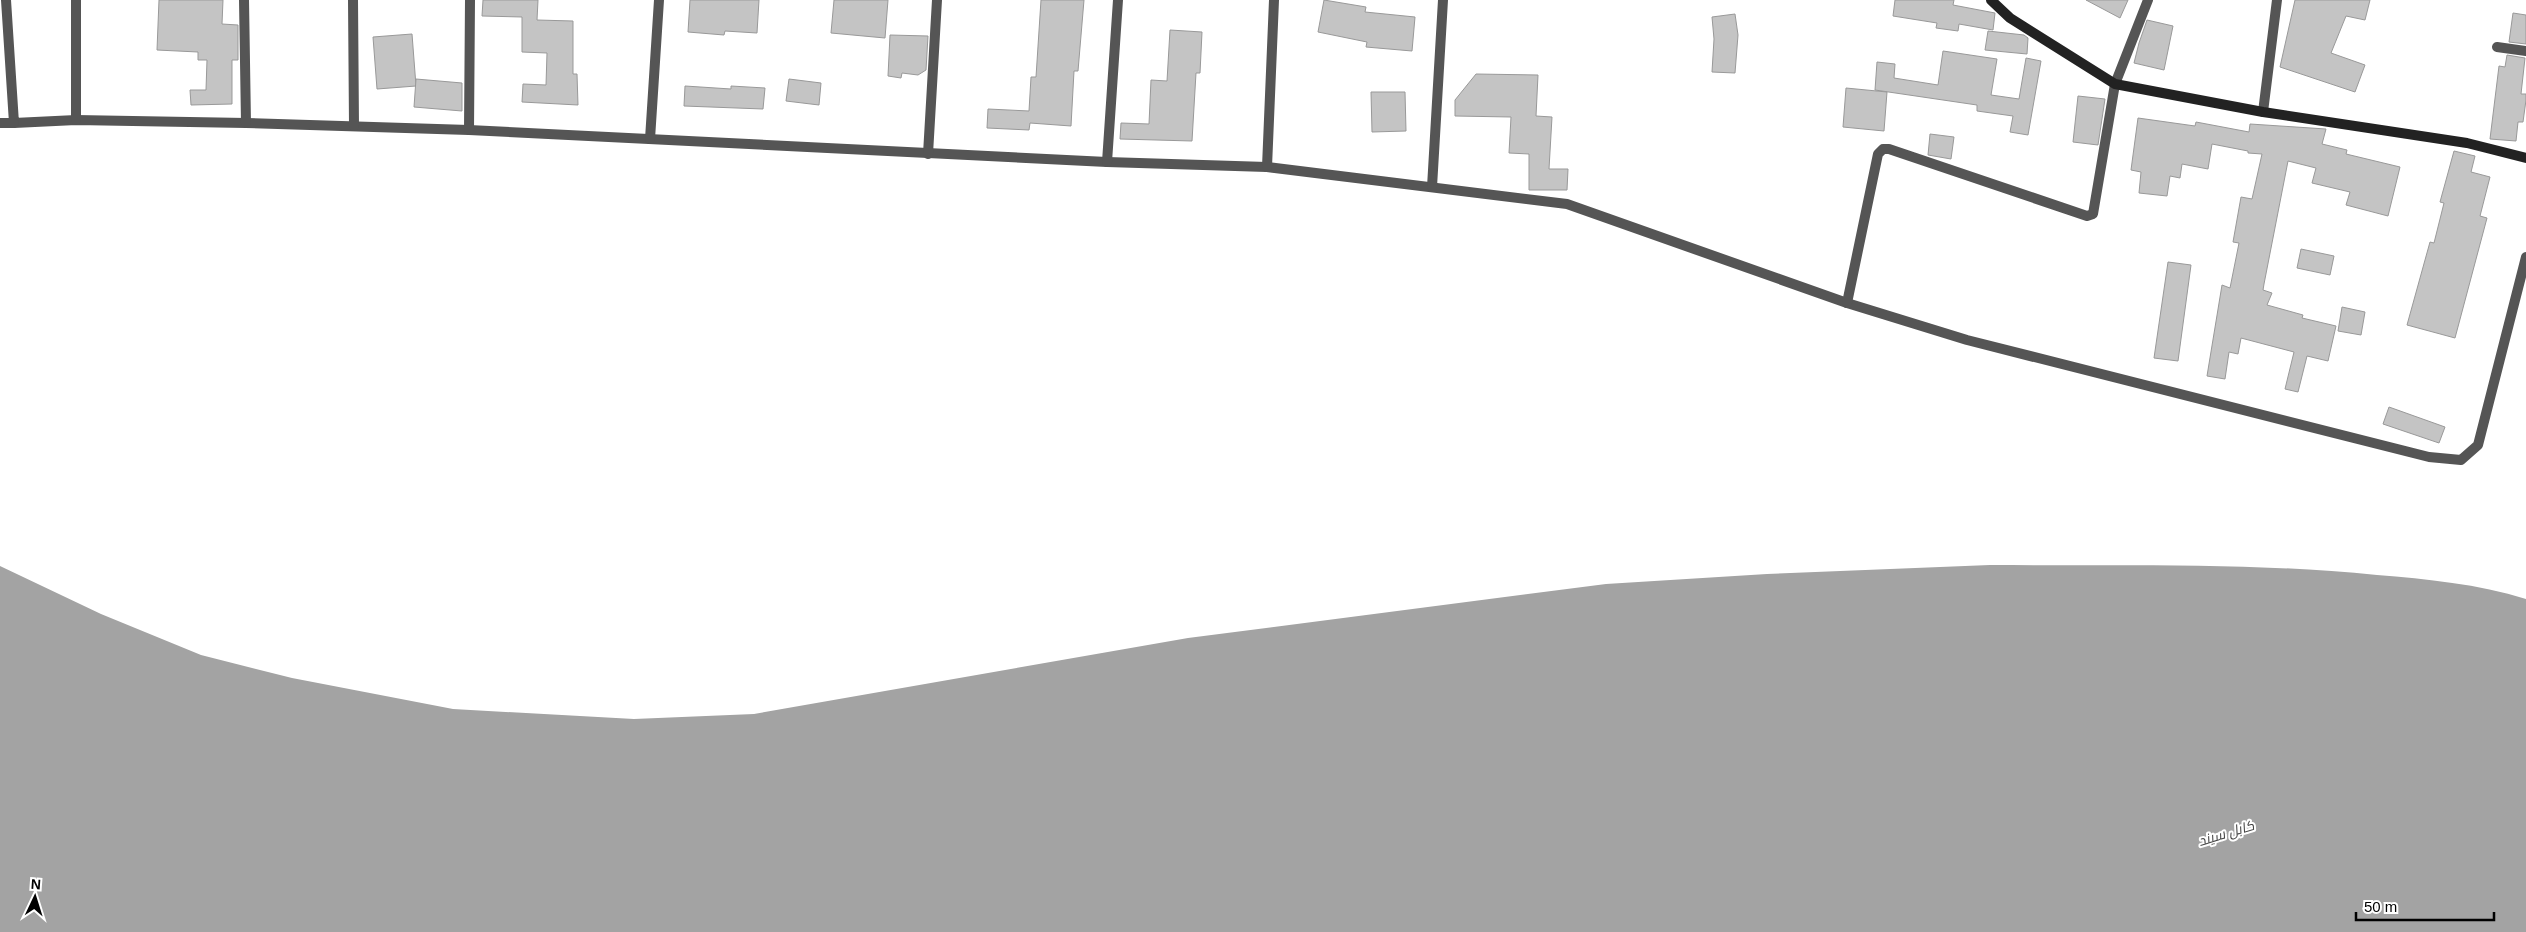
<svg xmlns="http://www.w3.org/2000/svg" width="2526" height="932" viewBox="0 0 2526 932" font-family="Helvetica,Cairo,sans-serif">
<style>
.water{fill:#a3a3a3}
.building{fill:#c4c4c4;stroke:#999}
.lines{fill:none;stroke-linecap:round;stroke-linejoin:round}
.street{stroke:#555;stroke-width:10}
.secondary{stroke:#222;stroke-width:10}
.labels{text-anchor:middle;stroke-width:4;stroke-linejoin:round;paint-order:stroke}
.water-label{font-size:14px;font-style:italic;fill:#444;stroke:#fff}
</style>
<rect width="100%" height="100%" fill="#fff"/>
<path class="water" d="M 1990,565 C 2119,566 2248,562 2377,575 C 2427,579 2478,584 2526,599 L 2526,932 L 0,932 L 0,566 L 101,614 L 201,655 L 292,678 L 453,709 L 634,719 L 754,714 L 1188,638 L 1606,584 L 1767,574 Z"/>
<g class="building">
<path d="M 159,0 L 223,0 L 222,24 L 238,25 L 238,60 L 232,60 L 232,104 L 191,105 L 190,90 L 206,90 L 207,60 L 198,60 L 198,52 L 157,50 Z"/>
<path d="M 483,0 L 538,0 L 537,20 L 573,21 L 573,74 L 577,74 L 578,105 L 522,102 L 523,84 L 546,85 L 547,53 L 522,52 L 522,17 L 482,16 Z"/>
<path d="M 690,0 L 759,0 L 757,33 L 725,31 L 724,35 L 688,32 Z"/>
<path d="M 834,0 L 888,0 L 885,38 L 831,33 Z"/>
<path d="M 1041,0 L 1084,0 L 1078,71 L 1074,71 L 1071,126 L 1030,123 L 1029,130 L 987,128 L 988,109 L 1029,111 L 1031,77 L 1036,77 Z"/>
<path d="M 1324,0 L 1366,7 L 1365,12 L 1415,17 L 1412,51 L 1366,47 L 1367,42 L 1318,32 Z"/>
<path d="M 1895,0 L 1954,0 L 1953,5 L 1995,13 L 1993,30 L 1959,24 L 1958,31 L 1936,28 L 1937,23 L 1893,16 Z"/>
<path d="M 2086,0 L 2128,0 L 2120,18 Z"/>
<path d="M 2295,0 L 2370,0 L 2365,20 L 2346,16 L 2331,53 L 2365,65 L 2355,92 L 2280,67 Z"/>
<path d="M 2513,13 L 2526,15 L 2526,44 L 2509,42 Z"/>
<path d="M 1735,14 L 1738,35 L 1735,73 L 1712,72 L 1714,39 L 1712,17 Z"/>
<path d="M 2147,20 L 2173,26 L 2164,70 L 2134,63 L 2139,43 Z"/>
<path d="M 1170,30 L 1202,32 L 1200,73 L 1196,73 L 1192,141 L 1120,139 L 1121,123 L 1149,124 L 1151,80 L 1167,81 Z"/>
<path d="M 1988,31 L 2024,35 L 2028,38 L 2027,54 L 1985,50 Z"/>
<path d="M 412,34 L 416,86 L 377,89 L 373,37 Z"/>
<path d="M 890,35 L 928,36 L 926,70 L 918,75 L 902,73 L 901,78 L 888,76 Z"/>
<path d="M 1943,51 L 1997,59 L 1991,95 L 2019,99 L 2026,58 L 2041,61 L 2028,135 L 2010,132 L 2013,116 L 1977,111 L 1977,105 L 1875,90 L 1877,62 L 1895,64 L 1894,78 L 1938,85 Z"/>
<path d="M 2507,55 L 2525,58 L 2521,94 L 2526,94 L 2526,100 L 2523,122 L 2518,122 L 2516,141 L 2490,139 L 2499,66 L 2505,67 Z"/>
<path d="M 1476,74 L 1538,75 L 1536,116 L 1552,117 L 1549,169 L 1568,169 L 1567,190 L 1529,190 L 1529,154 L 1509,153 L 1511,117 L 1455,116 L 1455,100 Z"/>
<path d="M 416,79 L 462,83 L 462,111 L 414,107 Z"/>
<path d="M 789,79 L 821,83 L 819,105 L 786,101 Z"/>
<path d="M 685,86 L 731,89 L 731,86 L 765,88 L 763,109 L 684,106 Z"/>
<path d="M 1846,88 L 1887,92 L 1884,131 L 1843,127 Z"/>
<path d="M 1371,92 L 1405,92 L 1406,131 L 1372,132 Z"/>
<path d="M 2078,96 L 2105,99 L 2098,145 L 2073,142 Z"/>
<path d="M 2138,118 L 2195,126 L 2196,122 L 2249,132 L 2250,124 L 2326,129 L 2322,144 L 2347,150 L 2346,154 L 2400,167 L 2388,216 L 2346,205 L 2350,192 L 2312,183 L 2316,168 L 2288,161 L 2264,284 L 2263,290 L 2272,293 L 2267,305 L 2303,315 L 2302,318 L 2336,326 L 2328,361 L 2307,356 L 2298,392 L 2285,389 L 2294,352 L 2241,338 L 2238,354 L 2229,352 L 2225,379 L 2207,376 L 2222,285 L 2230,288 L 2239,243 L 2233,242 L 2241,197 L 2252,199 L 2262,154 L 2248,153 L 2248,151 L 2212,144 L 2208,169 L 2182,164 L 2180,178 L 2170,176 L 2167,196 L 2139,193 L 2141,172 L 2131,170 Z"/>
<path d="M 1930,134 L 1954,137 L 1951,159 L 1928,155 Z"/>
<path d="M 2454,151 L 2475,156 L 2471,172 L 2490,177 L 2480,216 L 2487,218 L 2455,338 L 2407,325 L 2430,242 L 2434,243 L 2444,203 L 2440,202 Z"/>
<path d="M 2301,249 L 2334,256 L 2330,275 L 2297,268 Z"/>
<path d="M 2168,262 L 2191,265 L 2178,361 L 2154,358 Z"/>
<path d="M 2342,307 L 2365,312 L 2361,335 L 2338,331 Z"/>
<path d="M 2389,407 L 2445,427 L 2439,443 L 2383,424 Z"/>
</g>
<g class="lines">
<g class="street">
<path d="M 6,0 L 14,123 L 76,120 L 246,123 L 469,130 L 1107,162 L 1267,167 L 1567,204 L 1847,303 L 1967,340 L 2429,457 L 2461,460 L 2478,445 L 2526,257"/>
<path d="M 244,0 L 246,123"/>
<path d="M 353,0 L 354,126"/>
<path d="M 2497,47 L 2526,51"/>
<path d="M 2263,112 L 2277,0"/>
<path d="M 76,120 L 76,0"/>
<path d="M 0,123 L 14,123"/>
<path d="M 469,130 L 470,0"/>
<path d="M 650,139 L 659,0"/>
<path d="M 928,154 L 937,0"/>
<path d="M 1107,162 L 1118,0"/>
<path d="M 1267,167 L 1274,0"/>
<path d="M 1432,187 L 1443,0"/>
<path d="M 1847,303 L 1878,154 L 1883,149 L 1889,149 L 2087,216 L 2093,214 L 2115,84 L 2148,0"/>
</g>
<path class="secondary" d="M 1991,0 L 2010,18 L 2115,84 L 2263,112 L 2467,143 L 2526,158"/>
</g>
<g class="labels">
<g class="water-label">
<text transform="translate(2226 833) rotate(-17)" y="5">کابل سيند</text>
</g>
</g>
<g transform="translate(35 897) rotate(4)" stroke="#ffffff" stroke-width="4" paint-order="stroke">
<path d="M0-4L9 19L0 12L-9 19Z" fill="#000000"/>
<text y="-8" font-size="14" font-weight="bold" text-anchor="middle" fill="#000000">N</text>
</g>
<path d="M2356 912v8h138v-8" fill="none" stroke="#000000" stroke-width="2.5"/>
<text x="2364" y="912" font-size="15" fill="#000000" stroke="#ffffff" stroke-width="4" paint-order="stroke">50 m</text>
</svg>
